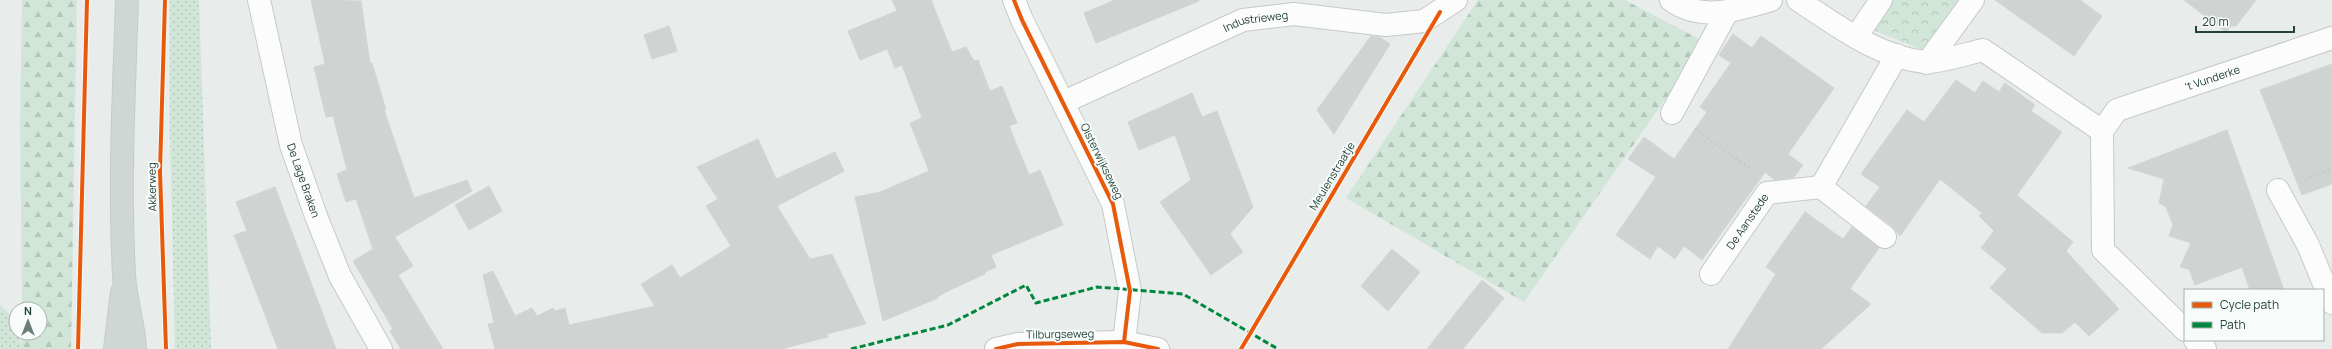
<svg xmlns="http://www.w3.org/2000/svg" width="2332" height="349" viewBox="0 0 2332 349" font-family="Manrope,sans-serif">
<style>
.grass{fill:url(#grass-dots)}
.forest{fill:url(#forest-firs)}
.park{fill:url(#park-crowns)}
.building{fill:#cfd4d2;stroke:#d1d6d4}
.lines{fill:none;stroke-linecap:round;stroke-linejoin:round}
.minor-casing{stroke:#c5cac8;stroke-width:24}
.major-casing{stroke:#c3ccc9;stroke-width:24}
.path{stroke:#c3ccca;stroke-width:2.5;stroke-dasharray:2 3;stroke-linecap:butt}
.minor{stroke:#fcfcfc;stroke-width:22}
.major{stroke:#cfd7d5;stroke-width:22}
.quiet{stroke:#00873e;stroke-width:3;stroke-dasharray:6 3;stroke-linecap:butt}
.cycleway-casing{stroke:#f7fbf9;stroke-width:6}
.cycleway{stroke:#e8590c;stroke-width:4}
.labels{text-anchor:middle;stroke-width:4;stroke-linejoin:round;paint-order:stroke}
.street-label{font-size:11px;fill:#24423a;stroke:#f7fbf9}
</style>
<defs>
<pattern id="grass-dots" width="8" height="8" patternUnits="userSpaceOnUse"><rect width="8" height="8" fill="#d1e6d8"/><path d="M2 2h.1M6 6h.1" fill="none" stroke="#b3c6ba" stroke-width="1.8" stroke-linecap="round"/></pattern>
<pattern id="forest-firs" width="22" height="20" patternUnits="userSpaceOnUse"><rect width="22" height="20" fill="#d1e6d8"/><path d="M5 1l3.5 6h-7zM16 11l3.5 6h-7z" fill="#b3c6ba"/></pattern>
<pattern id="park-crowns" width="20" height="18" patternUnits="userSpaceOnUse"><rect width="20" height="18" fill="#d1e6d8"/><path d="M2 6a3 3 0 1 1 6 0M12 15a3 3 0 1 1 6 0" fill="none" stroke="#b3c6ba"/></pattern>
</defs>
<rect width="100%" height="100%" fill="#e8edeb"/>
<g class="grass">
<path d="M 170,0 L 199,0 L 211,349 L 175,349 L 170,134 Z"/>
<path d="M 0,305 C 9,312 16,321 16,333 L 20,333 L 21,349 L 0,349 Z"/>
</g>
<g class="forest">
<path d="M 22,0 L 77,0 L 71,349 L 21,349 L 22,333 L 40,333 L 40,309 L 22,309 L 20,124 Z"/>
<path d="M 1478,0 L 1625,0 L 1705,42 L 1524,302 L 1346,198 Z"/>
</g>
<path class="park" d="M 1890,0 L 1960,0 L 1923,50 L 1873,30 Z"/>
<g class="building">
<path d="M 311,0 L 361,1 L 370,64 L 372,63 L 386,110 L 384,110 L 414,198 L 467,180 L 472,191 L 395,237 L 413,266 L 398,275 L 443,349 L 401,349 L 390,331 L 393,329 L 353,261 L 373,249 L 356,199 L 346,202 L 337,174 L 347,170 L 333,116 L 326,117 L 314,67 L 325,64 Z"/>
<path d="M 892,0 L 931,0 L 952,52 L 966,47 L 974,61 L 978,60 L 990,91 L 1002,86 L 1017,123 L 1009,126 L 1029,175 L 1040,170 L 1063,225 L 991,255 L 996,267 L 985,272 L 985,274 L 948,291 L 937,297 L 938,298 L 883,321 L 855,197 L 880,192 L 929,171 L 910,123 L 922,118 L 902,65 L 895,68 L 887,49 L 860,60 L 848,31 L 897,11 Z"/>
<path d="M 1115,0 L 1198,0 L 1199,1 L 1096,43 L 1084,13 Z"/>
<path d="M 1995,0 L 2080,0 L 2102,16 L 2074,56 Z"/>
<path d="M 2184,0 L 2256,0 L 2236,26 L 2231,26 L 2226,32 Z"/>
<path d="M 669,26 L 677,51 L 652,59 L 644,35 Z"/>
<path d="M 1733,34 L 1752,48 L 1761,36 L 1834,88 L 1788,154 L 1803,165 L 1794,177 L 1775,180 L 1765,172 L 1702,260 L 1684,246 L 1675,259 L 1658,246 L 1650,259 L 1616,235 L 1656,177 L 1628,159 L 1644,137 L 1674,159 L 1707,112 L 1700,107 L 1731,63 L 1719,55 Z"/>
<path d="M 1371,36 L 1379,37 L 1390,44 L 1334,134 L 1317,110 Z"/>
<path d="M 2332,64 L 2332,184 L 2302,195 L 2260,90 Z"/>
<path d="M 1956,80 L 1975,93 L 1983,81 L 1999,92 L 2005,83 L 2035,105 L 2031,111 L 2062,132 L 2017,195 L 2073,242 L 2066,251 L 2119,309 L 2089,336 L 2075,322 L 2062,333 L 2042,333 L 1990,288 L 2007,269 L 1981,248 L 1994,231 L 1979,216 L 1982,213 L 1940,179 L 1900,236 L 1893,227 L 1866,206 L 1880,187 L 1861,174 L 1873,157 L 1907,110 L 1924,122 Z"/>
<path d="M 1192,93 L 1202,117 L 1217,111 L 1253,207 L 1230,234 L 1243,252 L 1211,275 L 1160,202 L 1191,180 L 1175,135 L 1139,150 L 1128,122 Z"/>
<path d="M 2227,130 L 2284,290 L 2250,290 L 2242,267 L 2195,285 L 2189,269 L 2180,267 L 2191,243 L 2169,236 L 2173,225 L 2166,207 L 2159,203 L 2164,179 L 2128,168 Z"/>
<path d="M 758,139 L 776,179 L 835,152 L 844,171 L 777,206 L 810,259 L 832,254 L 866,324 L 827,334 L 828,337 L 781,349 L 495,349 L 488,324 L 494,323 L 483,275 L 493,271 L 515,316 L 532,308 L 537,316 L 553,308 L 555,311 L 565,308 L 569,325 L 655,306 L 641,284 L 672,265 L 680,278 L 731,246 L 706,206 L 718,199 L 697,167 Z"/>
<path d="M 489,186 L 502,211 L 469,230 L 455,205 Z"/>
<path d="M 275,187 L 336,349 L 278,349 L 244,260 L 234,235 L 247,231 L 236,202 Z"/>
<path d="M 1805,212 L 1843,239 L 1852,227 L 1879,248 L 1850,289 L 1871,304 L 1821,349 L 1728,349 L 1776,274 L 1766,267 Z"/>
<path d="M 1392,249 L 1420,272 L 1388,311 L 1361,286 Z"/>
<path d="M 1482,280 L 1504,298 L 1463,349 L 1427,349 Z"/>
</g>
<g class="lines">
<defs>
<g id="minor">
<path id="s1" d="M 259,0 L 291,145 L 316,216 L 340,276 L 381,349"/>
<path d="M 1014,0 L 1022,20 L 1113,204 L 1130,291 L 1124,342"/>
<path d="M 1671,0 C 1700,22 1739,10 1771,0"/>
<path d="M 1798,0 C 1836,25 1879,58 1926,62 C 1938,63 1969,53 1983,50 L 2102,131"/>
<path d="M 1856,37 L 1881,0"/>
<path d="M 1927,63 L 1973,0"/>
<path id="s2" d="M 1064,102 L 1243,20 L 1294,14 L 1386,25 L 1424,21 L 1456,0"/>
<path d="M 1672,113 L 1727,12"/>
<path d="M 1821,187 L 1885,237"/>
<path d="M 2278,190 L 2308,245 L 2332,303"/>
<path id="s3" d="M 1711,274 L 1767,193 L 1821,187 L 1897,55"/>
<path id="s4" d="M 2185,330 L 2103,250 L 2102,131 L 2117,110 L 2332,38"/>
<path d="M 2195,340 L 2205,349"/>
<path d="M 996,349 L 1018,344 L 1124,342 L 1158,349"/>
</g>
<g id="major">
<path d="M 127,0 C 124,91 119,183 124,274 C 125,299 134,324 135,349"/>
<path d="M 115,349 L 122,292"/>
</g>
</defs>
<use href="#minor" class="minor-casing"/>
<use href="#major" class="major-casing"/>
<g class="path">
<path d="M 1695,129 L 1751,169"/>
<path d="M 2305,180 L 2332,169"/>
</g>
<use href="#minor" class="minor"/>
<use href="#major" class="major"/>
<path class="quiet" d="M 851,349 L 948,325 L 1026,285 L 1036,303 L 1097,287 L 1183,294 L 1278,349"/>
<defs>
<g id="cycleway">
<path d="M 165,0 L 160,171 L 166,349"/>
<path d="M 1014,0 L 1022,20 L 1113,204 L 1130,291 L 1124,342"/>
<path d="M 78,349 L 87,0"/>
<path d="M 996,349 L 1018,344 L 1124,342 L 1158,349"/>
<path d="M 1241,349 L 1440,12"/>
</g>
</defs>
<use href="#cycleway" class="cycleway-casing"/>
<use href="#cycleway" class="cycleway"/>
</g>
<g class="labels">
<g class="street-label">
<text dy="4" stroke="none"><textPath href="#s2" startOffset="209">Industrieweg</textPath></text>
<text dy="4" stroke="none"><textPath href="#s4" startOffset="360">'t Vunderke</textPath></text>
<text transform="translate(1102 161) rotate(64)" y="4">Oisterwijkseweg</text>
<text transform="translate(1332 176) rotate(-59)" y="4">Meulenstraatje</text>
<text dy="4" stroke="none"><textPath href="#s1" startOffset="186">De Lage Braken</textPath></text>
<text transform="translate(152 187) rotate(-91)" y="4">Akkerweg</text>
<text dy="4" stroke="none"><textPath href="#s3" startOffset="64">De Aanstede</textPath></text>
<text transform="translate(1060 334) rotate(-1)" y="4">Tilburgseweg</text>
</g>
</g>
<rect x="2184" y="289" width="140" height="52" fill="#f7fbf9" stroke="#a3b1ad"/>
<rect x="2192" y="302" width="20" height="6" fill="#e8590c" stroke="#a3b1ad"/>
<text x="2220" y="309" font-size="12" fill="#24423a">Cycle path</text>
<rect x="2192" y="322" width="20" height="6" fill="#00873e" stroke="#a3b1ad"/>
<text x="2220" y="329" font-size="12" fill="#24423a">Path</text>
<g transform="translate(28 321)"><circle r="19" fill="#f7fbf9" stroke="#a3b1ad"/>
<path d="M0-3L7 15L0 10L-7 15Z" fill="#697e78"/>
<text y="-6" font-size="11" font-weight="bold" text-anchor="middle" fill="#24423a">N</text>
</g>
<path d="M2196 26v6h98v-6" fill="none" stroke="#24423a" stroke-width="2"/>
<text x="2202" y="26" font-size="12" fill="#24423a" stroke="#f7fbf9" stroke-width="3" paint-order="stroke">20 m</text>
</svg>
